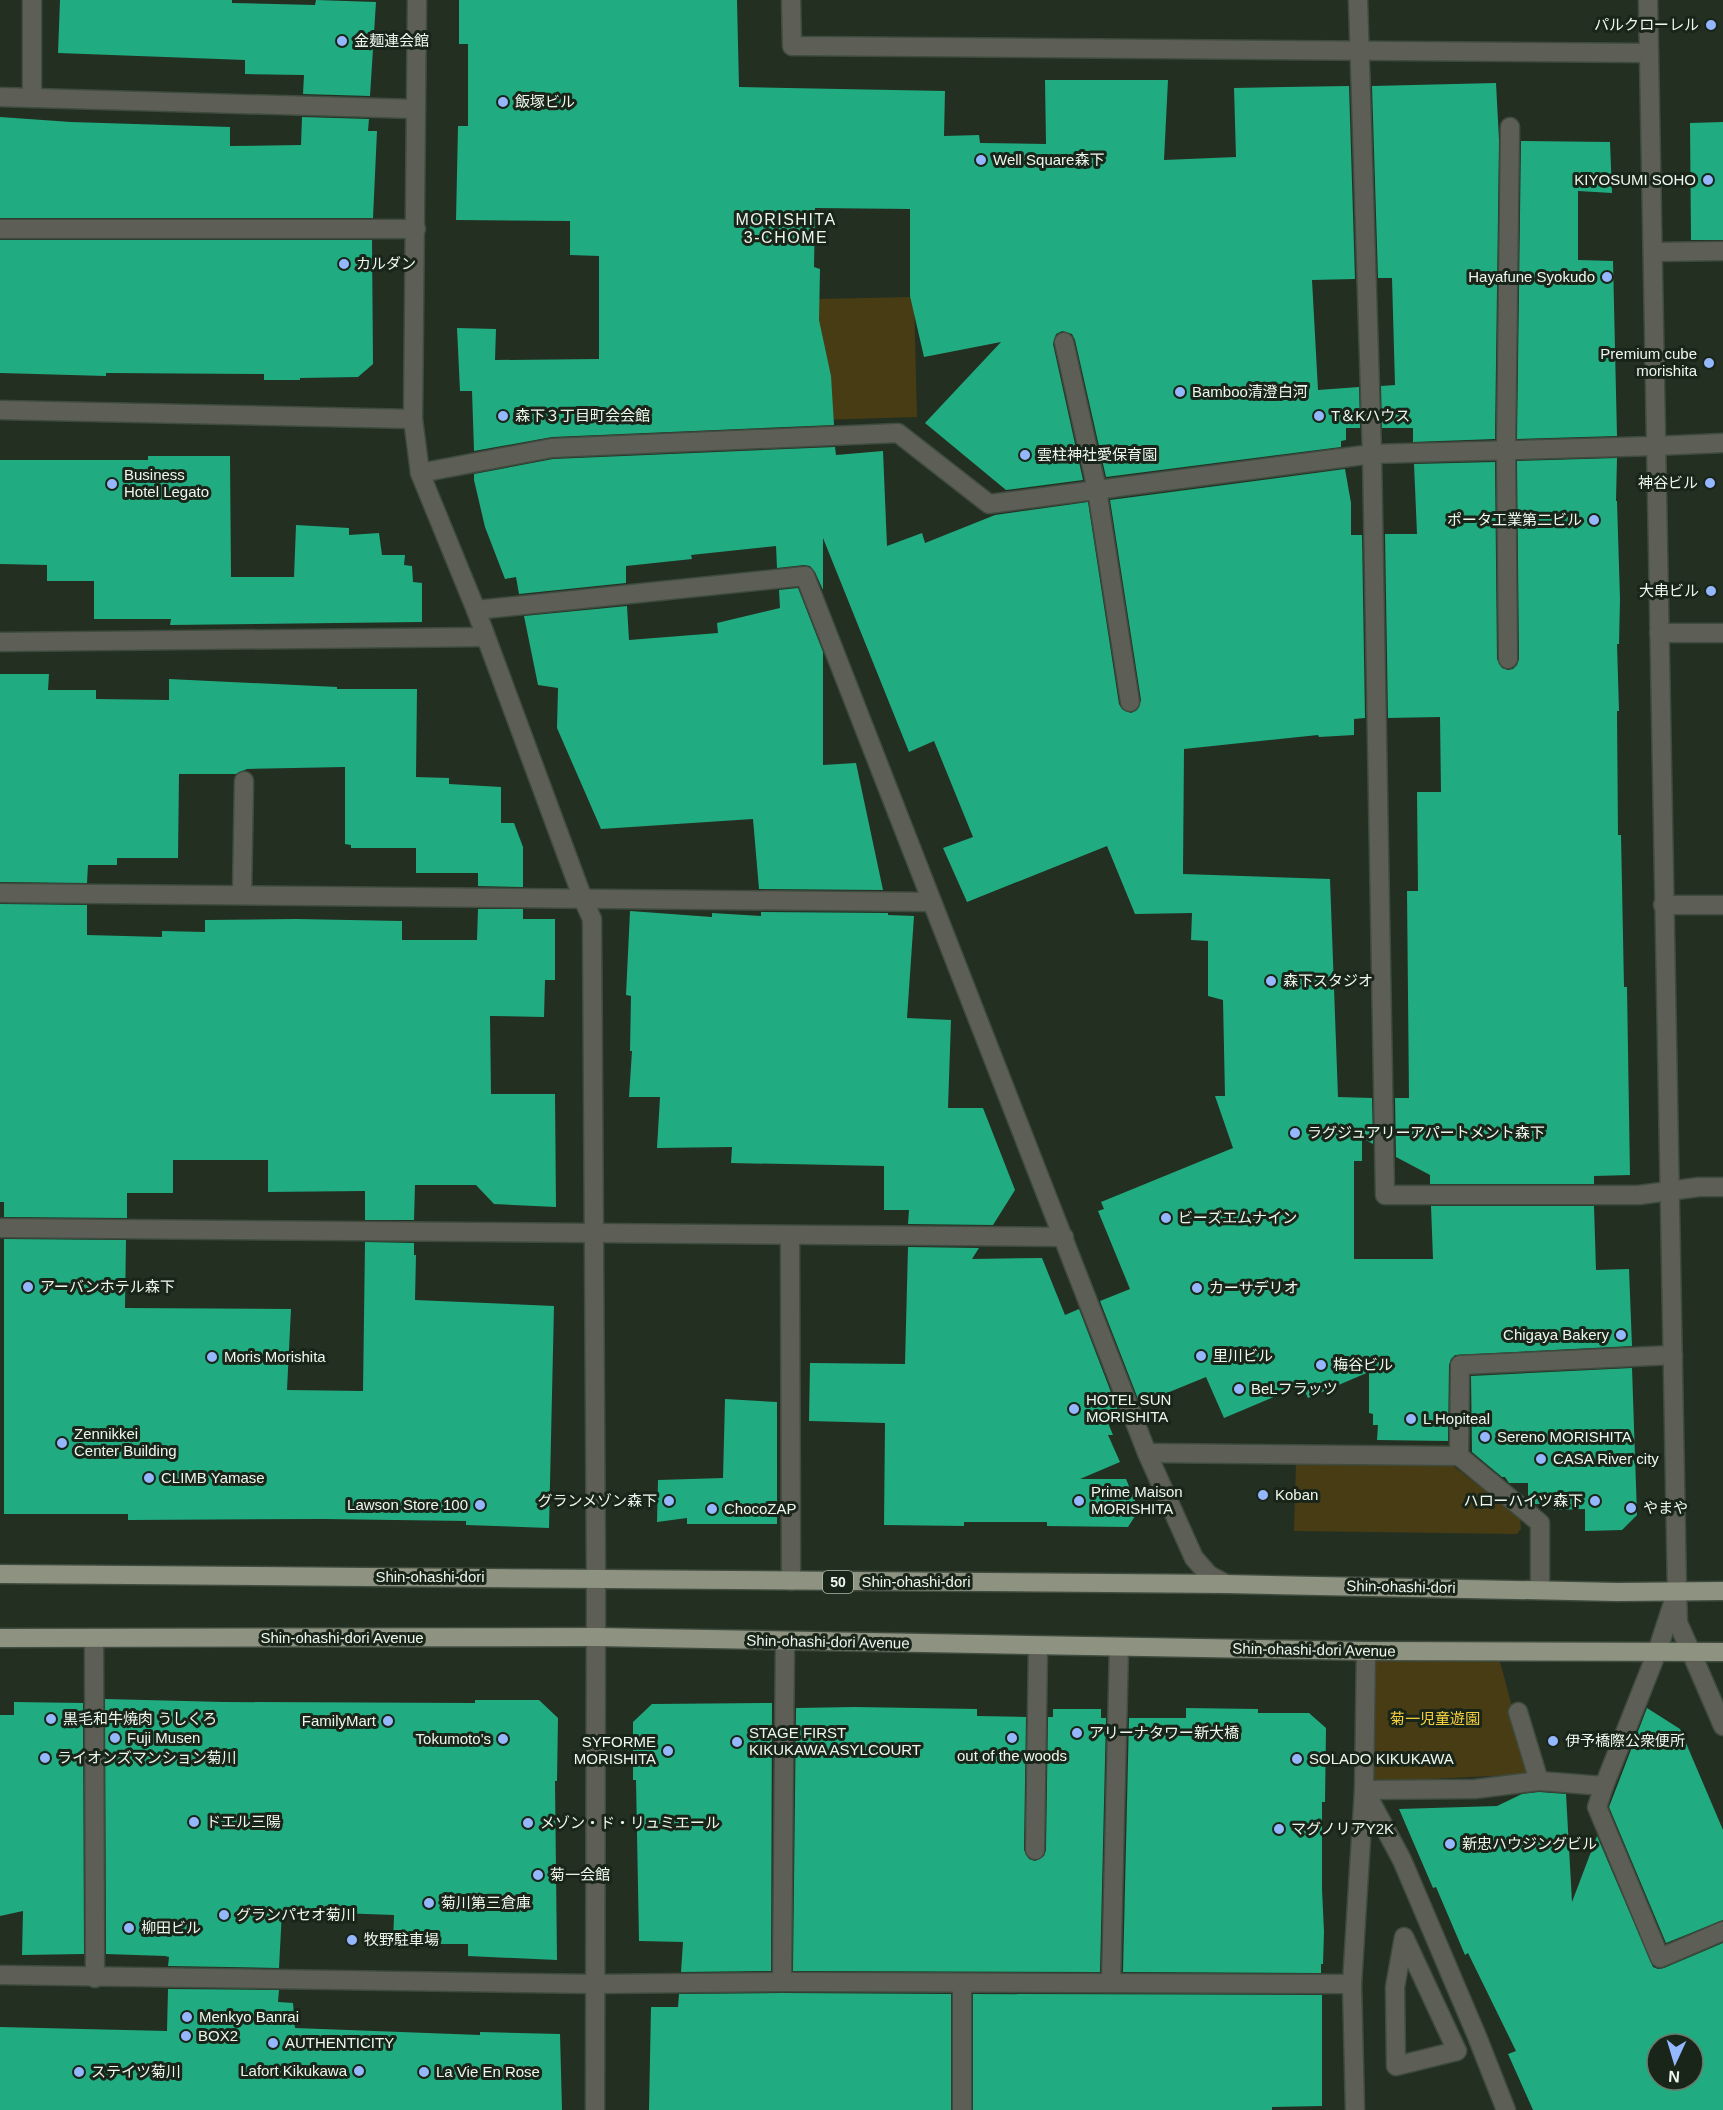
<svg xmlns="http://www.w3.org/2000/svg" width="1723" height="2110" viewBox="0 0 1723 2110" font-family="Arial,'Noto Sans JP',sans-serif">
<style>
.green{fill:#483c14}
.building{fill:#21ab81;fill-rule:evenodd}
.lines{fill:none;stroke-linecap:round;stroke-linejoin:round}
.service-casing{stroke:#3f4b3e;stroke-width:21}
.pedestrian-casing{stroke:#3f4b3e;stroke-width:21}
.minor-casing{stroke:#3f4b3e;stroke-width:21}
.tertiary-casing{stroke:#3f4b3e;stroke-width:21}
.primary-casing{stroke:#3f4b3e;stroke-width:21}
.service{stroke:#5d5f56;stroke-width:18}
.pedestrian{stroke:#5d5f56;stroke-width:18}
.minor{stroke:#5d5f56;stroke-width:18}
.tertiary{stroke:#5d5f56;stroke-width:18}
.primary{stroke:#8e9280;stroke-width:18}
.poi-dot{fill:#94b7fd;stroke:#192518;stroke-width:2}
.labels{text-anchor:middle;stroke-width:6;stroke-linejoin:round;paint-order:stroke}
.shield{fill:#192518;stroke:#aeb8ad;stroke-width:1.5}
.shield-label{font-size:14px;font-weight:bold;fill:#eef7ed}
.poi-label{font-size:15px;fill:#eef7ed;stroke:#192518;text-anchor:start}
.street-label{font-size:15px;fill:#eef7ed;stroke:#192518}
.park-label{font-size:15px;fill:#f8d141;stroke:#192518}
.neighbourhood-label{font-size:16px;letter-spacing:1.5px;fill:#eef7ed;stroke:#192518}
</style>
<rect width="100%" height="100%" fill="#232f21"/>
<g class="green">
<path d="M 914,297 L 917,417 L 819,420 L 815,299 Z"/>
<path d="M 1296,1462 L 1452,1465 L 1520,1518 L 1521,1529 L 1517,1534 L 1294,1531 Z"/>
<path d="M 1373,1658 L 1499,1658 L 1530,1774 L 1371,1782 Z"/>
</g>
<g class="building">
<path d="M 60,0 L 232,0 L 232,3 L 315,5 L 316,0 L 376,2 L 370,96 L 303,94 L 304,75 L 245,74 L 245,60 L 58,53 Z"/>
<path d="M 459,0 L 737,0 L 739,87 L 945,91 L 944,136 L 979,135 L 980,143 L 1046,144 L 1045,80 L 1168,80 L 1164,160 L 1236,157 L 1234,88 L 1349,86 L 1355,279 L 1312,280 L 1318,390 L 1359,387 L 1360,428 L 1346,428 L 1346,440 L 1341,441 L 1341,447 L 1106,477 L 1075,340 L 1072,334 L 1062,331 L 1056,334 L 1053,344 L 1083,480 L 1006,490 L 925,423 L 1001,342 L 924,357 L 910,296 L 910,209 L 815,208 L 814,267 L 820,269 L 819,320 L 831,376 L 834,425 L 552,437 L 474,451 L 472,391 L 460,391 L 457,328 L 496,329 L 495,360 L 599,359 L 599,256 L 570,255 L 570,221 L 456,220 L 458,126 L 468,126 L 468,44 L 459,44 Z"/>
<path d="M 1496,83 L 1499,140 L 1495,439 L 1413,442 L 1413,428 L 1382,428 L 1381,386 L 1395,385 L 1392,278 L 1378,278 L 1372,86 Z"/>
<path d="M 0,117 L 71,122 L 230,127 L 230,146 L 301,145 L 302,117 L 369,119 L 368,131 L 377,131 L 373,218 L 0,218 Z"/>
<path d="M 1723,122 L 1723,240 L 1691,240 L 1690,123 Z"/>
<path d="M 1521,141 L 1610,142 L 1612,193 L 1578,191 L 1578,260 L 1613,261 L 1617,436 L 1517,439 Z"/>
<path d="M 0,240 L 372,240 L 373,364 L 358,377 L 300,378 L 300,380 L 264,380 L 264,374 L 106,373 L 106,376 L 0,373 Z"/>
<path d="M 835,447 L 836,455 L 883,451 L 887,546 L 922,533 L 925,543 L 995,515 L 1088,502 L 1119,704 L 1122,709 L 1131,713 L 1137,710 L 1141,700 L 1110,500 L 1345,469 L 1351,503 L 1351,535 L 1362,535 L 1365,718 L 1354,719 L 1354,735 L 1319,737 L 1318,735 L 1184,749 L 1183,874 L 1330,879 L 1338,1097 L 1372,1098 L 1373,1144 L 1362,1138 L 1362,1161 L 1354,1161 L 1354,1259 L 1433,1259 L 1431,1206 L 1594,1206 L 1596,1270 L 1629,1269 L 1632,1346 L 1455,1355 L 1451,1359 L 1449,1365 L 1448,1441 L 1377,1440 L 1378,1425 L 1373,1425 L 1373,1414 L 1369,1413 L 1369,1372 L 1308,1398 L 1302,1385 L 1224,1418 L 1206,1377 L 1140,1404 L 1100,1301 L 1130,1289 L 1098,1211 L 1104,1209 L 1101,1202 L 1233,1148 L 1215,1096 L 1225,1096 L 1223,1000 L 1208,996 L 1208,941 L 1191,940 L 1192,913 L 1135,914 L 1107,846 L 967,902 L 943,848 L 973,837 L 934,741 L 909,752 L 823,538 L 823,590 L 815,572 L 810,566 L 804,565 L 777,568 L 776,546 L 691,555 L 692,559 L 626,566 L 626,583 L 519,594 L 516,577 L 505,579 L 485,527 L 474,480 L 474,474 L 553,459 Z"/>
<path d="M 148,456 L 230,456 L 231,577 L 294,577 L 296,525 L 349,528 L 349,535 L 379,533 L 382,555 L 405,555 L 404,565 L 412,566 L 413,582 L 422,583 L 422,622 L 170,625 L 171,619 L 94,619 L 94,581 L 47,581 L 47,565 L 0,564 L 0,460 L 148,460 Z"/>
<path d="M 1617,458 L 1616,501 L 1617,501 L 1620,599 L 1619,644 L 1617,644 L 1619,711 L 1617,711 L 1618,835 L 1621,835 L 1624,987 L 1627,987 L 1630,1175 L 1594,1176 L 1594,1184 L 1430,1184 L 1430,1175 L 1396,1157 L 1395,1098 L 1409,1098 L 1407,891 L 1418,891 L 1417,792 L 1441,792 L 1440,717 L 1388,718 L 1385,534 L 1417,534 L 1414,464 L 1495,462 L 1497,659 L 1502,668 L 1508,670 L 1513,669 L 1517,665 L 1519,659 L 1517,461 Z"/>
<path d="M 798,588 L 823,652 L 823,765 L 856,763 L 883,890 L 759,889 L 753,819 L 601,829 L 557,728 L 558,688 L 538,685 L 524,616 L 627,606 L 629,640 L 718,633 L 717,623 L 780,608 L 779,590 Z"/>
<path d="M 0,674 L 49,674 L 48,690 L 96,690 L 96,699 L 169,700 L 169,679 L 337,687 L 337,689 L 417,689 L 416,777 L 449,778 L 449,784 L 501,787 L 501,823 L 514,823 L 523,847 L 523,887 L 478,886 L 478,873 L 416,873 L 416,848 L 351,848 L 351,845 L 345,844 L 345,767 L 247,769 L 236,774 L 179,774 L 178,858 L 117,858 L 117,865 L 88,865 L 87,883 L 0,882 Z"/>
<path d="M 0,904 L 87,905 L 87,935 L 162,937 L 162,931 L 205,932 L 205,920 L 296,919 L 402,921 L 402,940 L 477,940 L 478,909 L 523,909 L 523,919 L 555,919 L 555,980 L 545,980 L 544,1017 L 490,1016 L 491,1094 L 555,1094 L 556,1207 L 494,1204 L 476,1185 L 415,1185 L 414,1220 L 365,1220 L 365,1191 L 268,1192 L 268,1160 L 173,1160 L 173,1193 L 127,1193 L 127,1218 L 4,1217 L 4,1202 L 0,1202 Z"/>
<path d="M 630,911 L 712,917 L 712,913 L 761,916 L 761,912 L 888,913 L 888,915 L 914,916 L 907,1018 L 951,1020 L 948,1108 L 983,1108 L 1015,1190 L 993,1225 L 908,1224 L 909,1210 L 884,1210 L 884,1166 L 731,1163 L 732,1147 L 657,1148 L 660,1097 L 629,1097 L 632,1051 L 630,1051 L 631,996 L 626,995 Z"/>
<path d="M 4,1239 L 126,1240 L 125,1308 L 291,1309 L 287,1390 L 363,1391 L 365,1242 L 414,1243 L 414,1255 L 416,1255 L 415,1300 L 554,1306 L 549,1528 L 466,1525 L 466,1521 L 324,1519 L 128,1520 L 128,1514 L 4,1514 Z"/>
<path d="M 908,1247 L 979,1248 L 972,1259 L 1042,1258 L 1065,1315 L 1079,1309 L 1119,1413 L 1106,1418 L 1113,1435 L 1108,1435 L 1120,1462 L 1080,1479 L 1126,1479 L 1139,1510 L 1128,1527 L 1047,1526 L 1047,1522 L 964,1522 L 964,1526 L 884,1525 L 885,1423 L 809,1421 L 810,1363 L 905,1364 Z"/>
<path d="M 1632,1368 L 1637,1515 L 1622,1530 L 1585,1531 L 1585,1509 L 1554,1510 L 1553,1504 L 1535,1504 L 1534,1497 L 1528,1497 L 1528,1483 L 1509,1483 L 1505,1477 L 1502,1477 L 1472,1452 L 1471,1376 Z"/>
<path d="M 725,1399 L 777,1402 L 777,1524 L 687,1524 L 687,1518 L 657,1522 L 658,1480 L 723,1478 Z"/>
<path d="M 105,1699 L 224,1702 L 475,1703 L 475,1700 L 539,1700 L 558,1718 L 557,1781 L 555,1781 L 557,1960 L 468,1956 L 468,1944 L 393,1944 L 394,1915 L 282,1911 L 279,1968 L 168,1966 L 169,1957 L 165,1956 L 106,1954 Z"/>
<path d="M 14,1702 L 83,1703 L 84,1954 L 22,1955 L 23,1911 L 0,1916 L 0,1715 L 14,1715 Z"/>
<path d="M 772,1703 L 771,1971 L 681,1972 L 683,1942 L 639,1941 L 636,1780 L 633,1780 L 633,1722 L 652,1704 Z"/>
<path d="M 855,1707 L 977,1709 L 977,1716 L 1026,1717 L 1024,1850 L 1029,1859 L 1035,1861 L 1044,1856 L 1046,1850 L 1048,1717 L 1053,1717 L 1053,1709 L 1101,1709 L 1101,1718 L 1106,1718 L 1100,1972 L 793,1971 L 796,1708 Z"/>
<path d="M 1186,1708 L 1258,1709 L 1258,1713 L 1309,1713 L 1326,1728 L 1325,1802 L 1322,1802 L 1322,1889 L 1324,1932 L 1323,1964 L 1321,1964 L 1321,1973 L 1123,1972 L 1129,1718 L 1186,1718 Z"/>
<path d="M 1647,1708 L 1680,1729 L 1723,1830 L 1723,1920 L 1666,1943 L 1609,1807 Z"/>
<path d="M 1539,1792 L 1566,1794 L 1572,1902 L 1597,1836 L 1653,1967 L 1658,1969 L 1664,1968 L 1723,1943 L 1723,2110 L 1533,2110 L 1508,2054 L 1516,2051 L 1468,1953 L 1465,1955 L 1436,1887 L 1433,1888 L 1399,1809 L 1497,1806 L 1522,1794 ZM 1657,2044 L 1693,2044 L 1693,2080 L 1657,2080 Z"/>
<path d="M 168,1989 L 279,1990 L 278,2002 L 293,2003 L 295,2028 L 480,2035 L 480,2032 L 560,2034 L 562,2110 L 0,2110 L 0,2027 L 167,2031 Z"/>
<path d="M 782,1993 L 951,1994 L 951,2110 L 649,2110 L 651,2007 L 678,2007 L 679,1994 Z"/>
<path d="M 973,1994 L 1322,1995 L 1322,2106 L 1272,2107 L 1272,2110 L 973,2110 Z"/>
</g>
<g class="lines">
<defs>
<g id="service">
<path d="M 32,0 L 32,98"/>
<path d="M 0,229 L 416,229"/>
<path d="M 1655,446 L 1723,443"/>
<path d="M 420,473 L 552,448 L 898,433 L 989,504 L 1372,454"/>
<path d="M 0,642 L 485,637"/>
<path d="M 242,895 L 244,781"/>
<path d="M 1663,905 L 1723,905"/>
<path d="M 790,1235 L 791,1581"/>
<path d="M 1147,1453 L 1459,1456 L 1540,1523 L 1540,1590"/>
<path d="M 1459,1456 L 1460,1365 L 1673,1355"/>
<path d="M 94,1639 L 95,1978"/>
<path d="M 1518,1712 L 1539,1781"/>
<path d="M 1604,1786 L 1597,1807 L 1660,1958 L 1723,1931"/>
<path d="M 1364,1790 L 1475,1789 L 1539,1781 L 1604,1786 L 1657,1652 L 1676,1594"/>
<path d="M 1035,1850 L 1038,1646"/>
<path d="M 782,1982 L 785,1641"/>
<path d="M 962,1983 L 962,2110"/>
<path d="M 1111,1983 L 1119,1647"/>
</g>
<path id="pedestrian" d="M 1404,1937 L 1457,2051 L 1396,2066 L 1395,1987 Z"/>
<g id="minor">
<path d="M 417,0 L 413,419 L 420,473 L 476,610 L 583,899 L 592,919 L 596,1579 L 595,2110"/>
<path d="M 791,0 L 792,46 L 1649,53"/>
<path d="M 1358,0 L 1372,454 L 1385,1195 L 1639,1195 L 1699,1187 L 1723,1187"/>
<path d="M 0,97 L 416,109"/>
<path d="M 1653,252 L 1723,251"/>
<path d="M 1064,342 L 1097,490 L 1130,702"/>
<path d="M 0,410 L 413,419"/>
<path d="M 1372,454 L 1655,446"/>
<path d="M 476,610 L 805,576 L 1147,1453 L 1194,1558 L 1209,1575 L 1226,1584"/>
<path d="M 1659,633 L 1723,633"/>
<path d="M 1508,659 L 1506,450 L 1510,127"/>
<path d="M 0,893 L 932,902"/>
<path d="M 0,1228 L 1064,1237"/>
<path d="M 1691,1652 L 1723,1726"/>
<path d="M 1365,1791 L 1402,1860 L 1476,2034 L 1506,2110"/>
<path d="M 0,1975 L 595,1984 L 782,1982 L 1352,1984"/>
<path d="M 1355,2110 L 1352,1984 L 1364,1790 L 1366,1651"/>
</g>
<path id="tertiary" d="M 1648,0 L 1677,1591 L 1678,1623 L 1691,1652"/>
<g id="primary">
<path d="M 0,1574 L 1226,1584 L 1617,1592 L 1723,1591"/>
<path d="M 0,1638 L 596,1637 L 1366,1651 L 1723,1652"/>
</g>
</defs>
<use href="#service" class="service-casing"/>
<use href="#pedestrian" class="pedestrian-casing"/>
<use href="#minor" class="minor-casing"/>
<use href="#tertiary" class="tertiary-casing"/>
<use href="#primary" class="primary-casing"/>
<use href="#service" class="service"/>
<use href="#pedestrian" class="pedestrian"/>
<use href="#minor" class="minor"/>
<use href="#tertiary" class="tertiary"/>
<use href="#primary" class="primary"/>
</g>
<g class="poi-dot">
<circle cx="1711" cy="25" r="6"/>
<circle cx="342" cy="41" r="6"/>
<circle cx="503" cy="102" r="6"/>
<circle cx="981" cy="160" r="6"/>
<circle cx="1708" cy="180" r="6"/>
<circle cx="344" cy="264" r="6"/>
<circle cx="1607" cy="277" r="6"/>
<circle cx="1709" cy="363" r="6"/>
<circle cx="1180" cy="392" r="6"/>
<circle cx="503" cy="416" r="6"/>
<circle cx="1319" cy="416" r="6"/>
<circle cx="1025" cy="455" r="6"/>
<circle cx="1710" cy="483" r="6"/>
<circle cx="112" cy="484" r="6"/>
<circle cx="1594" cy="520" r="6"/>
<circle cx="1711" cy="591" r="6"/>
<circle cx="1271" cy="981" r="6"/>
<circle cx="1295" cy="1133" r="6"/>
<circle cx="1166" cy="1218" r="6"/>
<circle cx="28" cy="1287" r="6"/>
<circle cx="1197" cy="1288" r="6"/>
<circle cx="1621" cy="1335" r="6"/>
<circle cx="1201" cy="1356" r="6"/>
<circle cx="212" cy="1357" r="6"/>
<circle cx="1321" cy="1365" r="6"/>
<circle cx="1239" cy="1389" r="6"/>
<circle cx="1074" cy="1409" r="6"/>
<circle cx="1411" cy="1419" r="6"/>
<circle cx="1485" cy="1437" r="6"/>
<circle cx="62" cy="1443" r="6"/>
<circle cx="1541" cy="1459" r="6"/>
<circle cx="149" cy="1478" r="6"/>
<circle cx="1263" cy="1495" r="6"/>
<circle cx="669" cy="1501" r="6"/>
<circle cx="1079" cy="1501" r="6"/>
<circle cx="1595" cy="1501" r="6"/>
<circle cx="480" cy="1505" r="6"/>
<circle cx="1631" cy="1508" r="6"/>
<circle cx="712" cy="1509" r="6"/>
<circle cx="51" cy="1719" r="6"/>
<circle cx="388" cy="1721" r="6"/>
<circle cx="1077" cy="1733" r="6"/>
<circle cx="115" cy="1738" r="6"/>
<circle cx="1012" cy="1738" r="6"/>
<circle cx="503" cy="1739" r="6"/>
<circle cx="1553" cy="1741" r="6"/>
<circle cx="737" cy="1742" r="6"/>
<circle cx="668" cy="1751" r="6"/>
<circle cx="45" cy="1758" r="6"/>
<circle cx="1297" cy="1759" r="6"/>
<circle cx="194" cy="1822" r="6"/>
<circle cx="528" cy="1823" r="6"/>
<circle cx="1279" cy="1829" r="6"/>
<circle cx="1450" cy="1844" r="6"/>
<circle cx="538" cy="1875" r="6"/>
<circle cx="429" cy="1903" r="6"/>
<circle cx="224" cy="1915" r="6"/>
<circle cx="129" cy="1928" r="6"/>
<circle cx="352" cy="1940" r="6"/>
<circle cx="187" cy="2017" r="6"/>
<circle cx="186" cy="2036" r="6"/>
<circle cx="273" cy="2043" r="6"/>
<circle cx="359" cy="2071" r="6"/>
<circle cx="79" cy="2072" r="6"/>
<circle cx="424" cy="2072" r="6"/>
</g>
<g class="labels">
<rect class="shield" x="823" y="1571" width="30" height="22" rx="4.5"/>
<g class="shield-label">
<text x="838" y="1587">50</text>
</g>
<g class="poi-label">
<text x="1699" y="30" text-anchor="end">パルクローレル</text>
<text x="354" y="46">金麺連会館</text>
<text x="515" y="107">飯塚ビル</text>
<text x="993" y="165">Well Square森下</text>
<text x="1696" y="185" text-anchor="end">KIYOSUMI SOHO</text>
<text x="356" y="269">カルダン</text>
<text x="1595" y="282" text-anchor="end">Hayafune Syokudo</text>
<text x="1697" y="359" text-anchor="end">Premium cube<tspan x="1697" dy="17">morishita</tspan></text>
<text x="1192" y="397">Bamboo清澄白河</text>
<text x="515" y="421">森下３丁目町会会館</text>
<text x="1331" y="421">T＆Kハウス</text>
<text x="1037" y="460">雲柱神社愛保育園</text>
<text x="124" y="480">Business<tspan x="124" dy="17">Hotel Legato</tspan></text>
<text x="1698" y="488" text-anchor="end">神谷ビル</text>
<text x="1582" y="525" text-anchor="end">ポータ工業第二ビル</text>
<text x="1699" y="596" text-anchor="end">大串ビル</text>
<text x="1283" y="986">森下スタジオ</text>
<text x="1307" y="1138">ラグジュアリーアパートメント森下</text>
<text x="1178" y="1223">ビーズエムナイン</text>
<text x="40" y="1292">アーバンホテル森下</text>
<text x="1209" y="1293">カーサデリオ</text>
<text x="1609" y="1340" text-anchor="end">Chigaya Bakery</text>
<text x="1213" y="1361">里川ビル</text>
<text x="224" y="1362">Moris Morishita</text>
<text x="1333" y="1370">梅谷ビル</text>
<text x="1251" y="1394">BeLフラッツ</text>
<text x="1086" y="1405">HOTEL SUN<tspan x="1086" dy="17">MORISHITA</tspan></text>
<text x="1423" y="1424">L Hopiteal</text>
<text x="74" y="1439">Zennikkei<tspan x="74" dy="17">Center Building</tspan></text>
<text x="1497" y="1442">Sereno MORISHITA</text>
<text x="1553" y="1464">CASA River city</text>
<text x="161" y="1483">CLIMB Yamase</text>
<text x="1091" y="1497">Prime Maison<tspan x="1091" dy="17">MORISHITA</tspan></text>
<text x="1275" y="1500">Koban</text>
<text x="657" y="1506" text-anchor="end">グランメゾン森下</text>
<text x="1583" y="1506" text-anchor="end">ハローハイツ森下</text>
<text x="468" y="1510" text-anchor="end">Lawson Store 100</text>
<text x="1643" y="1513">やまや</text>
<text x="724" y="1514">ChocoZAP</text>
<text x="63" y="1724">黒毛和牛焼肉 うしくろ</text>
<text x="376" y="1726" text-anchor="end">FamilyMart</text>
<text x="749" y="1738">STAGE FIRST<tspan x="749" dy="17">KIKUKAWA ASYLCOURT</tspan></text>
<text x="1089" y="1738">アリーナタワー新大橋</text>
<text x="127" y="1743">Fuji Musen</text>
<text x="491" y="1744" text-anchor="end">Tokumoto's</text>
<text x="1565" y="1746">伊予橋際公衆便所</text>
<text x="656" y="1747" text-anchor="end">SYFORME<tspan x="656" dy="17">MORISHITA</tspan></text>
<text x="1012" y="1761" text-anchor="middle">out of the woods</text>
<text x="57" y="1763">ライオンズマンション菊川</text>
<text x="1309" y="1764">SOLADO KIKUKAWA</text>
<text x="206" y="1827">ドエル三陽</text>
<text x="540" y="1828">メゾン・ド・リュミエール</text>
<text x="1291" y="1834">マグノリアY2K</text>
<text x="1462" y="1849">新忠ハウジングビル</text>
<text x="550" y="1880">菊一会館</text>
<text x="441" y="1908">菊川第三倉庫</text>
<text x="236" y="1920">グランパセオ菊川</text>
<text x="141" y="1933">柳田ビル</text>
<text x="364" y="1945">牧野駐車場</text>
<text x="199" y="2022">Menkyo Banrai</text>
<text x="198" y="2041">BOX2</text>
<text x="285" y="2048">AUTHENTICITY</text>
<text x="347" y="2076" text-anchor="end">Lafort Kikukawa</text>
<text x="91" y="2077">ステイツ菊川</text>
<text x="436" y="2077">La Vie En Rose</text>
</g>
<g class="street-label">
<text x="430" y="1582">Shin-ohashi-dori</text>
<text x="916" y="1587">Shin-ohashi-dori</text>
<text transform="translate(1401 1587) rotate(1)" y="5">Shin-ohashi-dori</text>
<text x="342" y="1643">Shin-ohashi-dori Avenue</text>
<text transform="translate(828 1642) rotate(1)" y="5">Shin-ohashi-dori Avenue</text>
<text transform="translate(1314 1650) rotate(1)" y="5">Shin-ohashi-dori Avenue</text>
</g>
<g class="park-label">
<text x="1435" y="1724">菊一児童遊園</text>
</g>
<g class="neighbourhood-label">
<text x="786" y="225">MORISHITA<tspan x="786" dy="18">3-CHOME</tspan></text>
</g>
</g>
<g transform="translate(1675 2062) rotate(184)"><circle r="28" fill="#192518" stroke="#6e796d" stroke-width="1.5"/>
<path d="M0-4.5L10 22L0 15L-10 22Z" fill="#94b7fd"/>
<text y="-9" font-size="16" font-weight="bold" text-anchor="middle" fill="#eef7ed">N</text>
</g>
</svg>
